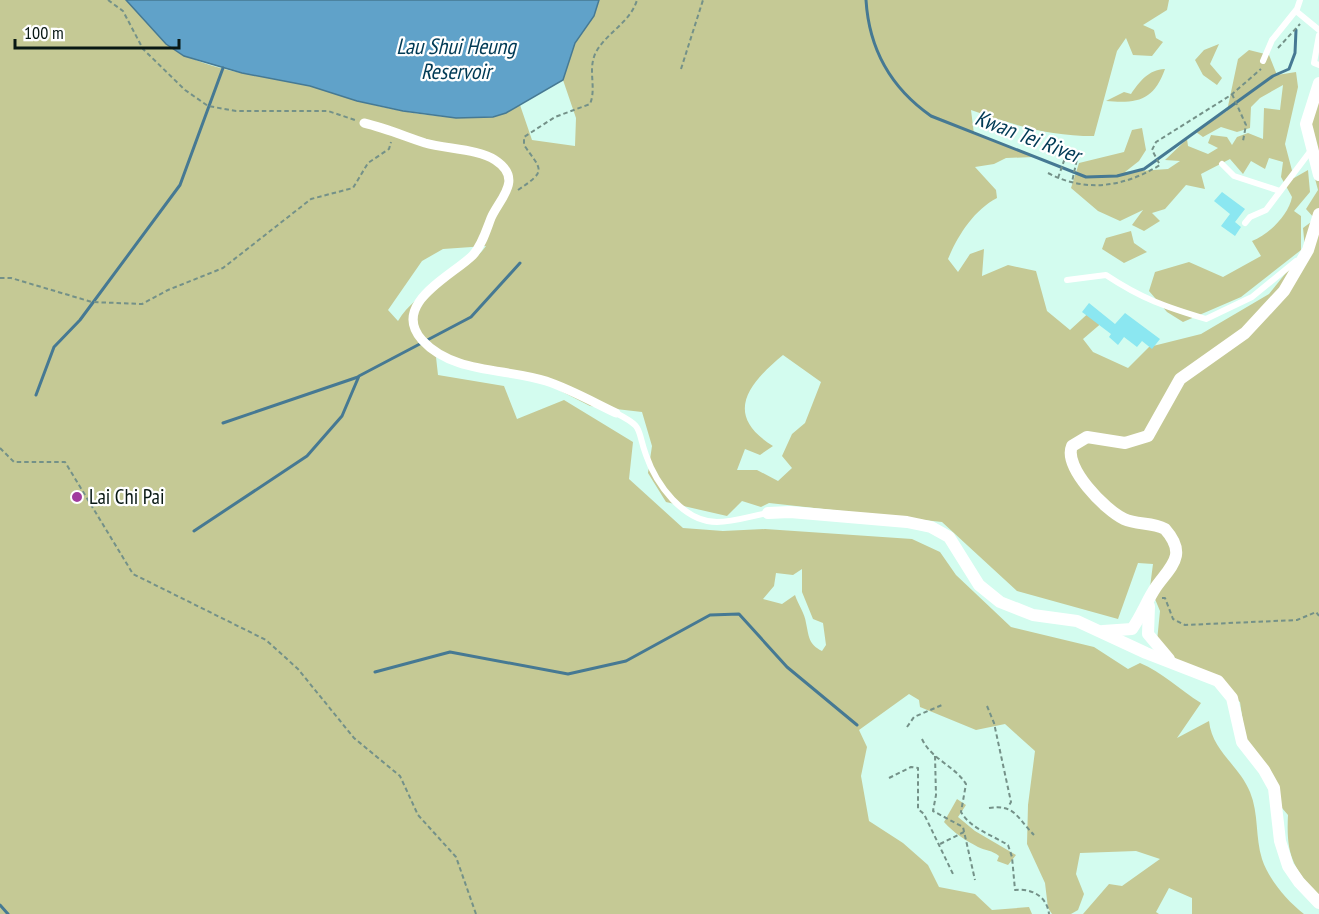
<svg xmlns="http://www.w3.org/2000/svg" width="1319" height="914" viewBox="0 0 1319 914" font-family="'PT Sans Narrow',sans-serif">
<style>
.green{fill:#c5c995;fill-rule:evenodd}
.water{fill:#60a2c9;stroke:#467993;stroke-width:1.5}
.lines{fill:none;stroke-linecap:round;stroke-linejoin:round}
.stream{stroke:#467993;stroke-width:3}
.building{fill:#8be7f1}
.path{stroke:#749188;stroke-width:2;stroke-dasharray:4.5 3;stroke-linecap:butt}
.service{stroke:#fff;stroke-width:6}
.pedestrian{stroke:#fff;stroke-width:9}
.minor{stroke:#fff;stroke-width:12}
.poi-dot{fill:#a13b9f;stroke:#fff;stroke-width:2}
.labels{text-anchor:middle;stroke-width:4.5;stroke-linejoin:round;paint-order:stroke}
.poi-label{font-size:21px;fill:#091814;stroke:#fff;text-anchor:start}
.water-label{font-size:22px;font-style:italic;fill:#003a55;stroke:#fff}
</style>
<rect width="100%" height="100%" fill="#d3fcef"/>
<g class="green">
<path d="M 0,0 L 126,0 C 147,17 160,45 186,56 C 225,74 269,76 311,86 C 327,90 342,97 359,101 C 402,113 480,128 520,105 L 532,140 L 575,146 L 576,118 L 563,80 L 575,43 L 594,16 L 599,0 L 1169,0 L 1167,10 L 1143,25 L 1154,30 L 1156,38 L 1163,42 L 1152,56 L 1133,55 L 1126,38 L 1117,51 L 1094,136 C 1048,136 1014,125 971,110 L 974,134 L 1034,157 L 1006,158 L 994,164 L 975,167 L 996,190 L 997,198 C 974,210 958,235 948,259 L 958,272 L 970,254 L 984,249 L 982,276 L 1008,265 L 1036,271 L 1047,311 L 1070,330 L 1094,308 L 1104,321 L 1083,339 L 1093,352 L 1128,368 L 1149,347 L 1201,334 L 1269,294 L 1305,249 L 1303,228 L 1315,219 L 1306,209 L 1318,190 L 1307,148 L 1319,88 L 1319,896 C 1292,868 1286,853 1288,815 L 1276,801 L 1247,750 L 1240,702 L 1199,671 L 1179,662 L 1157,641 L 1160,611 L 1150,587 L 1153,564 L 1138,563 L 1118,619 L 1017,591 L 942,522 L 769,503 L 761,507 L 742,501 L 727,516 L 666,502 L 648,473 L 652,446 L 642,412 L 590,406 L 545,383 L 436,357 L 438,375 L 504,386 L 517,419 L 564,400 L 633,442 L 629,479 L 683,528 L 723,531 L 765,529 L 912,539 L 940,552 L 956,575 L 1011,627 L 1094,647 L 1128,669 L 1140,663 C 1162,672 1180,690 1201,703 L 1177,738 L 1209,721 C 1212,751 1239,765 1250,792 C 1259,814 1255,837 1262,859 C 1269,880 1287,901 1304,914 L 1192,914 L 1192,898 L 1169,888 L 1156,912 L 1159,914 L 1083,914 L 1109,884 L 1122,886 L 1160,859 L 1136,851 L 1080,853 L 1076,874 L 1084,894 L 1078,910 L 1071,914 L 1052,914 L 1048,908 L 1045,883 L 1027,844 L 1028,805 L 1035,751 L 1005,724 L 976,730 L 920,707 L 919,700 L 909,694 L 859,730 L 867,747 L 861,776 L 869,821 L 903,843 L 928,865 L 939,887 L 975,894 L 992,910 L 1029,907 L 1032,914 L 0,914 ZM 486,246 C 463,278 419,286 398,321 L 388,310 L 422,261 L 443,249 ZM 783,355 L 821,382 L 805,423 L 792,434 L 782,456 L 792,468 L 778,481 L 757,470 L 737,470 L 745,449 L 760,455 L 773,446 C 723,415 748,384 783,355 ZM 802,569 L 802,592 L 813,619 L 823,623 L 826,645 L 822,651 C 808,644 809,636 806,623 C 805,614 798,604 795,595 L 782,604 L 763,599 L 774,586 L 776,573 L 793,575 Z"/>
<path d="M 1219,44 L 1210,64 L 1222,78 L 1217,85 L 1203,75 L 1195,60 L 1204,50 Z"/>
<path d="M 1249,50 L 1269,55 L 1277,75 L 1296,72 L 1298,87 L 1285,144 L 1294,178 L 1308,170 L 1310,192 L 1294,211 L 1301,216 L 1301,250 L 1241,297 L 1183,322 L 1167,312 L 1149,291 L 1155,272 L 1189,262 L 1223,277 L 1261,256 L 1252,241 C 1269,235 1289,214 1292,197 L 1281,177 L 1283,162 L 1269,158 L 1265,169 L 1251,161 L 1243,174 L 1230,159 L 1201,174 L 1205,189 L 1186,185 L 1165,209 L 1152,213 L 1160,221 L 1144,231 L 1132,225 L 1143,210 L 1120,221 L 1098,211 L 1071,188 L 1079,163 L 1124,152 L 1132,130 L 1142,128 L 1146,150 L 1139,161 L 1125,172 L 1168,169 L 1180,161 L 1165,160 L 1187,139 L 1188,146 L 1208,154 L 1218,148 L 1208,143 L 1211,135 L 1227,137 L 1232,145 L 1237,137 L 1248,133 L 1263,139 L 1264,108 L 1280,110 L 1283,85 L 1260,98 L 1251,107 L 1250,128 L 1237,132 L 1221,127 L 1203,137 L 1196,132 L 1227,111 L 1238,59 Z"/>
<path d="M 1165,69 C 1154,100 1138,104 1106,101 L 1124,92 L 1131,94 C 1140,81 1148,70 1165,69 Z"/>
<path d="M 1131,231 L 1134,243 L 1147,252 L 1124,263 L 1102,249 L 1106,238 Z"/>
<path d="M 957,799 L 966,805 L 958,817 L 975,831 L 1016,855 L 1008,865 L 997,861 L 999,856 C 992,850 986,851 978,847 C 965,840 954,833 944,822 Z"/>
</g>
<path class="water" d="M 126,0 L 599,0 L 594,16 L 575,43 L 563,80 L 506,113 L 493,117 L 456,118 L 403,111 L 357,101 L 310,86 L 242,73 L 184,56 L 166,44 Z"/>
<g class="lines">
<g class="stream">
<path d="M 866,0 C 869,49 891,88 931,116 L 1086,177 L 1117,176 L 1144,169 L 1273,76 L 1289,69 L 1295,53 L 1296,30"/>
<path d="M 36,395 L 54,347 L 80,320 L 180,185 L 223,68"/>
<path d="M 223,423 L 358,377"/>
<path d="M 194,531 L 307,456 L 342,416 L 359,376 L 471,317 L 520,263"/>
<path d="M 375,672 L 450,652 L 568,674 L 626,661 L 710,615 L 739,614 L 787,667 L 857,725"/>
<path d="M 0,905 L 8,914"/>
</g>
</g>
<g class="building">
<path d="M 1222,192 L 1245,209 L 1235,222 L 1241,227 L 1235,236 L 1221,226 L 1230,214 L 1214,201 Z"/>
<path d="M 1089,303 L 1115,324 L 1125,313 L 1160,339 L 1152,349 L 1142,341 L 1137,347 L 1124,337 L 1118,345 L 1109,337 L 1111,334 L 1082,312 Z"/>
</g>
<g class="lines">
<g class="path">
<path d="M 108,0 L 123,11 L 143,49 L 185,90 L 208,106 L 236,111 L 328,111 L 355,120"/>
<path d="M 1278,48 L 1300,24"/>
<path d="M 681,69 L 703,0"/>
<path d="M 1232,94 L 1246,125 L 1243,141"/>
<path d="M 1048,173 C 1086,193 1124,187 1160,165 L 1152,150 L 1156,142 L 1231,95 L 1261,69"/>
<path d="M 1058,178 L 1066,155 L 1077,159 L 1072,182"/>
<path d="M 518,190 C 548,170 541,170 524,145 L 524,137 L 555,117 L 590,104 C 597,87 587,70 596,52 C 607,32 630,23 637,0"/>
<path d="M 0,278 L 11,278 L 92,302 L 142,304 L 168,290 L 223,268 L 311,199 L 353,188 L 368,163 L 389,149 L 391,142"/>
<path d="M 0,448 L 14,462 L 65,462 L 133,574 L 266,640 L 298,669 L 354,738 L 400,776 L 418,815 L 456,857 L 476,914"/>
<path d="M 1162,598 L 1165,598 L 1173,619 L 1185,625 L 1297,620 L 1316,612 L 1319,616"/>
<path d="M 987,706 L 994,723 L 1011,802 L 1008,807"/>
<path d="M 907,727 L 914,717 L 942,705"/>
<path d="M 922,739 C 931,759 955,766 966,784 L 961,812 C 971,829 992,835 1008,845 L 1012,857 L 1015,890 C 1031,888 1047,896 1049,914"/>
<path d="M 935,756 L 936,795 L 933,811 L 963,827 L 975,880"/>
<path d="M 889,778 L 911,767 L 918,768 L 918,809 L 924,814 L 953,874"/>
<path d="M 989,808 C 1015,804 1017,818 1034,835"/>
<path d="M 940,844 L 964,832"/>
</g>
<g class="service">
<path d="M 1296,11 L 1319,30"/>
<path d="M 1319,35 L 1314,63 L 1319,65"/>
<path d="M 1263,61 L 1272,40 L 1297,9 L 1300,0"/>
<path d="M 1222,164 L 1234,176 L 1280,191"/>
<path d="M 1245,223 L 1250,217 L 1266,210 L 1312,149"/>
<path d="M 1067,280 L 1106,275 C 1142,299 1166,307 1206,319 L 1252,297 L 1296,261"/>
<path d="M 616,413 C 645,428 636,428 646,455 C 656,484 683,522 717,522 C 734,522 751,516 768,513"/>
</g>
<path class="pedestrian" d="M 364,123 C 385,128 404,136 425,143 C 445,149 479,149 495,160 C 524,179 500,198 491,218 C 486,231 482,245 473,255 C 452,276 390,304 422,340 C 453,374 506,368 546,381 C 570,389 593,402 616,413"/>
<g class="minor">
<path d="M 1319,83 L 1306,124 L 1319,175"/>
<path d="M 768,513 L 790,512 L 907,522 L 931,527 L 949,537 L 979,585 L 1000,602 L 1033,615 L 1077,621 L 1146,653 L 1218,681 L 1232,698 L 1242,742 L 1264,770 L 1274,788 L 1280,841 L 1288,866 L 1299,882 L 1319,903"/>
<path d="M 1149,606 L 1148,634 L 1169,659"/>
<path d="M 1103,631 L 1132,629 C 1142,615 1147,600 1156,587 C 1171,566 1188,555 1165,529 C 1152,522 1137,525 1124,519 C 1105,510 1063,467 1072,446 L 1087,437 L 1125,443 L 1148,436 L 1180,379 L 1245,333 L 1284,291 L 1308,250 L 1319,214"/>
</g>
</g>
<circle class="poi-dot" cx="77" cy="497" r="6"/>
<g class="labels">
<g class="poi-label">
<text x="89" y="504">Lai Chi Pai</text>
</g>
<g class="water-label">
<text x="456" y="54">Lau Shui Heung<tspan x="456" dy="25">Reservoir</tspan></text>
<text transform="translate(1028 136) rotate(21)" y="8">Kwan Tei River</text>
</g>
</g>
<path d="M15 39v9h164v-9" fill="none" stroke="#091814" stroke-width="3"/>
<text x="24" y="39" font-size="18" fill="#091814" stroke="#ffffff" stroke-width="4.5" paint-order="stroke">100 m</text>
</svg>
